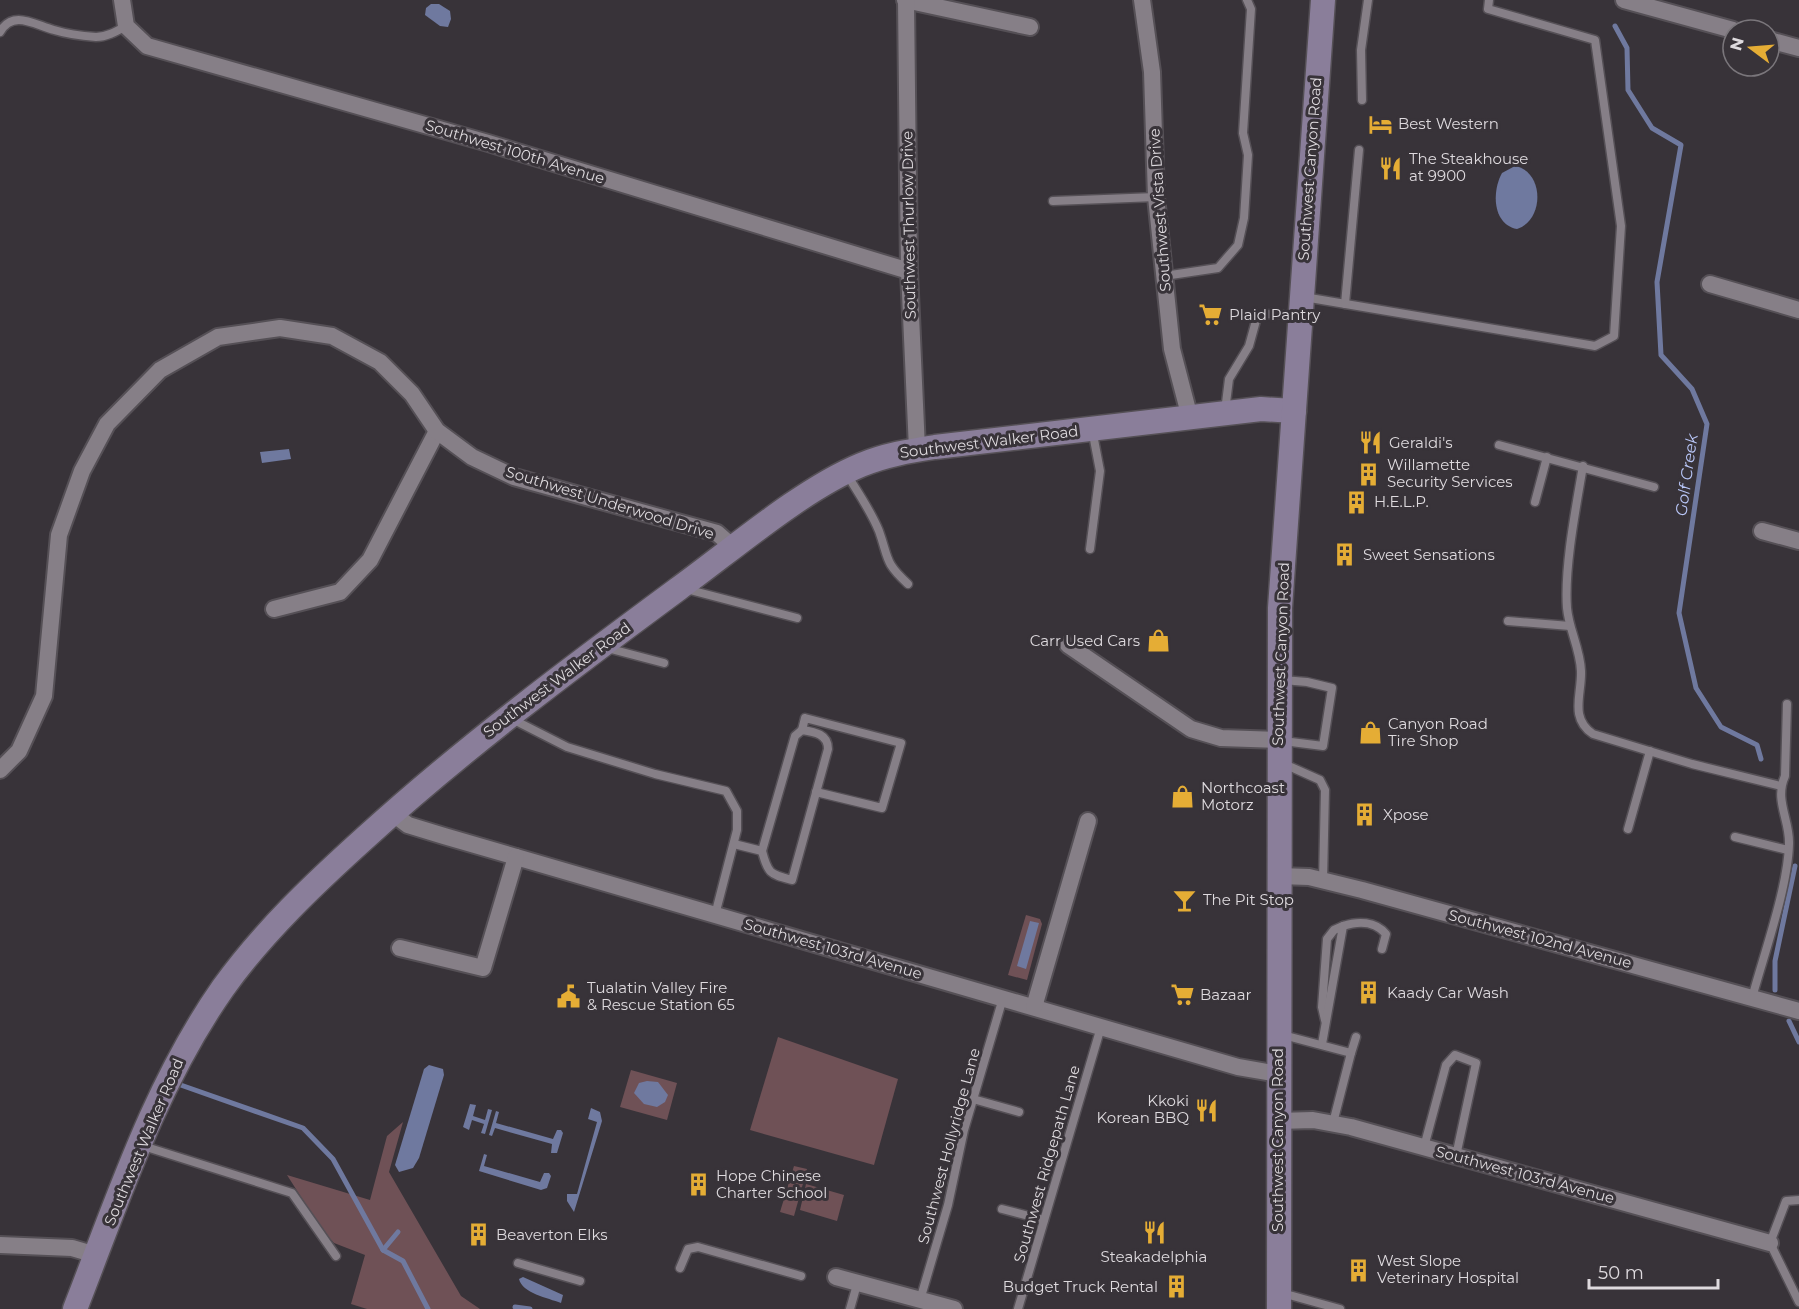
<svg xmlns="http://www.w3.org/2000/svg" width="1799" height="1309" viewBox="0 0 1799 1309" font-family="Montserrat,sans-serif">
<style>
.green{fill:#6f5156}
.water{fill:#6f799f}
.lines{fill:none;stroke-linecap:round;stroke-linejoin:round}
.stream{stroke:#6f799f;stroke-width:5}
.lane-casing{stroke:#555056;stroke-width:11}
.street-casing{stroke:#555056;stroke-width:20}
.secondary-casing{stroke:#555056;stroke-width:27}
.lane{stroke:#867f87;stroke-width:8}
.street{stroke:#867f87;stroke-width:16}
.secondary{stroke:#8a7e9a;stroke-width:24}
.labels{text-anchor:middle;stroke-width:6;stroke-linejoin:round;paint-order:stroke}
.poi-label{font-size:15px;fill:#dedade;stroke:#383339;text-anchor:start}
.street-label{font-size:15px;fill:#dedade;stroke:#383339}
.water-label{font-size:16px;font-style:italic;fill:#bac8fa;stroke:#383339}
</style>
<rect width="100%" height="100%" fill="#383339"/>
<g class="green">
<path d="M 1026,915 L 1040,919 L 1042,924 L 1027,980 L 1008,975 Z"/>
<path d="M 778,1037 L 898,1079 L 874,1165 L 750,1130 Z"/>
<path d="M 631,1070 L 677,1083 L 667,1120 L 620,1107 Z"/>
<path d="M 403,1122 L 389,1172 L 461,1296 L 480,1309 L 367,1309 L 351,1304 L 365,1255 L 334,1243 L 322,1230 L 287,1175 L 370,1200 L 387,1136 Z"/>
<path d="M 794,1166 L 807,1169 L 794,1216 L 780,1212 Z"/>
<path d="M 806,1184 L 844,1195 L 837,1221 L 800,1210 Z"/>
</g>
<g class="water">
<path d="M 431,4 L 439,4 L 450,11 L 451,19 L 448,27 L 440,26 L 425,15 L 426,8 Z"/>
<path d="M 1515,166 C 1544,171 1545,220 1517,229 C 1492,224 1492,191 1502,173 Z"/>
<path d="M 289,449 L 291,459 L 262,463 L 260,452 Z"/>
<path d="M 1030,921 L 1039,923 L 1026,969 L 1017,966 Z"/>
<path d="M 429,1065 L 443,1069 L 444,1075 L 419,1158 L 413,1168 L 399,1172 L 395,1165 L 424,1069 Z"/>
<path d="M 647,1081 L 658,1082 L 668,1095 L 665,1102 L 657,1107 L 644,1104 L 634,1093 L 639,1083 Z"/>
<path d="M 470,1104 L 476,1105 L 473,1116 L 485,1120 L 488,1109 L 492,1110 L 485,1134 L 481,1133 L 484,1124 L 472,1120 L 469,1130 L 463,1127 Z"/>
<path d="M 591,1108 L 600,1112 L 602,1121 L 574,1212 L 567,1201 L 567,1194 L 577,1194 L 597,1122 L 588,1119 Z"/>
<path d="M 496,1111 L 499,1112 L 496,1123 L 553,1139 L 557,1130 L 561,1130 L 563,1133 L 557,1153 L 551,1153 L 552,1144 L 495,1128 L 492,1136 L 489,1135 Z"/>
<path d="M 484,1154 L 487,1155 L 484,1166 L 540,1182 L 544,1173 L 549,1173 L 551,1176 L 547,1188 L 541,1190 L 479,1171 Z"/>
<path d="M 523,1277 L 563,1295 L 561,1303 C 548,1298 522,1293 519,1279 Z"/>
</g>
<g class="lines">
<g class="stream">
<path d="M 1615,26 L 1627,48 L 1628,90 L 1652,128 L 1681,145 L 1657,282 L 1661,355 L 1692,389 L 1707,424 L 1679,613 L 1696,688 L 1721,727 L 1757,745 L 1761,759"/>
<path d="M 1775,990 L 1775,961 L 1795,866"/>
<path d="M 1789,1021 L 1799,1042"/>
<path d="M 175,1083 L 303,1128 L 333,1159 L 383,1250 L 403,1261 L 428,1309"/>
<path d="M 383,1250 L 398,1232"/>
<path d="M 515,1307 L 530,1309"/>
</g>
<defs>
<g id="lane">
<path d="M 0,32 C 13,9 35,25 54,30 C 67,34 82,36 96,37 C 107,37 117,31 126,26"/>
<path d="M 1362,100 L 1361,50 L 1368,0"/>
<path d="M 1053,201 L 1156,197"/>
<path d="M 1164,276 L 1218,268 L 1238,245 L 1244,218 L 1248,155 L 1243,133 L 1251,9 L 1247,0"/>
<path d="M 1304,297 L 1595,346 L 1614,336 L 1621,226 L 1595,40 L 1488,9 L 1489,0"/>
<path d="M 1345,304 L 1359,150"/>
<path d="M 1225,411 L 1229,379 L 1249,346 L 1257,317 L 1266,314 L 1299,315"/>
<path d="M 1499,445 L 1654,487"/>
<path d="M 1583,466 C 1576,507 1564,568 1567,608 C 1569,630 1580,648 1581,671 C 1582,694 1569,718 1593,734 L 1692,764 L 1781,786"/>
<path d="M 846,473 C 857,491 871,511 879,531 C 889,559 884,562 908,584"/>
<path d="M 1535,502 L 1547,457"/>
<path d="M 1090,549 L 1100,471 L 1092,429"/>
<path d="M 686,589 L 797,618"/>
<path d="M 1508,621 L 1570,626"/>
<path d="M 607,648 L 664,663"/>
<path d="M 1283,680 L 1307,682 L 1332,688 L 1323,746 L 1283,741"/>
<path d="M 512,719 L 567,747 L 655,774 L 726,791 L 737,811 L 737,830 L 715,915"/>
<path d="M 802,730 C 815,732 828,734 828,749 L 792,880 C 770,874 768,874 762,851 L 795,736 Z"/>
<path d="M 802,730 L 805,718 L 901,743 L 882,808 L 816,792"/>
<path d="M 1282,763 L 1320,780 L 1325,790 L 1323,881"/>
<path d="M 1628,829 L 1650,751"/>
<path d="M 1735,837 L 1788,850"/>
<path d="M 734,844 L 762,851"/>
<path d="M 1752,998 C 1764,954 1788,887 1789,844 C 1790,820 1774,800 1785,776 L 1787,704"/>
<path d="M 1325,1020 L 1322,1007 L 1327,939 L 1334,930 L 1343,926"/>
<path d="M 1283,1035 L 1351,1053 L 1333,1123"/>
<path d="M 1322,1044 L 1343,926 C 1358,921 1375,921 1386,934 L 1382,949"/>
<path d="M 1351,1053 L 1356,1037"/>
<path d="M 973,1099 L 1019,1112"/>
<path d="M 140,1145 L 292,1193 L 336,1256"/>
<path d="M 1424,1147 L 1446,1065 L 1455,1055 L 1476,1063 L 1456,1156"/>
<path d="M 1799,1200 L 1786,1201 L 1770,1243 L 1799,1302"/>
<path d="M 1002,1209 L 1044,1220"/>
<path d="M 518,1263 L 580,1281"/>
<path d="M 680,1268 L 688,1249 L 698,1247 L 801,1276"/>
<path d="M 1282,1293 L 1340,1309"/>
<path d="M 920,1300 L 948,1205 L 964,1130 L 1003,998"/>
<path d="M 850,1309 L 858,1281"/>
<path d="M 1018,1309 L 1101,1027"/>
</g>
<g id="street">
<path d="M 122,0 L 126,26 L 147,46 L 488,143 L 909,271"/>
<path d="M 905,0 L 1030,27"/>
<path d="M 906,0 L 909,271 L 917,449"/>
<path d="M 1142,0 L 1152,72 L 1156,197 L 1172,349 L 1190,418"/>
<path d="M 1624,0 L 1733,30"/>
<path d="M 1769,40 L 1799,48"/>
<path d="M 1710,284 L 1799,310"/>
<path d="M 1762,531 L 1799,541"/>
<path d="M 274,609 L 340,592 L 370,560 L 437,431"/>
<path d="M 1068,645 L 1191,729 L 1221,738 L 1278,740"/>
<path d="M 0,770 L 19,751 L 44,696 L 59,535 L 82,471 L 107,424 L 160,370 L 218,337 L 280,328 L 332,336 L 380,362 L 412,394 L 437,431 L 472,457 L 514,477 L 717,533 L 734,548"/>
<path d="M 392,813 L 408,825 L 444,836 L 1238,1067 L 1278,1074"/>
<path d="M 1279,876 L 1309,877 L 1362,890 L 1799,1011"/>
<path d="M 400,948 L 483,968 L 516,857"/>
<path d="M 1034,1007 L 1088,821"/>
<path d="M 1278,1121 L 1313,1120 L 1351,1127 L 1770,1243"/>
<path d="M 0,1245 L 72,1248 L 96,1255"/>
<path d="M 836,1277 L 954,1309"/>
</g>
<g id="secondary">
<path d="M 75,1309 C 118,1199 155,1085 223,988 C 263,932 315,883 366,837 C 465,747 571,668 678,589 C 732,550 801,490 861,465 C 885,455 909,451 935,447 L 1261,409 L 1294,411"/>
<path d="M 1279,1309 L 1280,608 L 1323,0"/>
</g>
</defs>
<use href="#lane" class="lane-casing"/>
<use href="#street" class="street-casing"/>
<use href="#secondary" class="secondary-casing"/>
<use href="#lane" class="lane"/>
<use href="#street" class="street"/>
<use href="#secondary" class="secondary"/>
</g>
<defs>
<symbol id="hotel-bare" viewBox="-9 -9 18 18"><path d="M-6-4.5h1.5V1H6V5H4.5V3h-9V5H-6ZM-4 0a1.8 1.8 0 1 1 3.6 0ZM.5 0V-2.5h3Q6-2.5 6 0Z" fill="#e5ad35" stroke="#383339" stroke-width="2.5" paint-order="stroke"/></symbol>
<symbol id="restaurant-bare" viewBox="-9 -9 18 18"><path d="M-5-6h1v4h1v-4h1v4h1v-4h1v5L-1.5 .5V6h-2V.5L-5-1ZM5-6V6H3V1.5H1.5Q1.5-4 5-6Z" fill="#e5ad35" stroke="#383339" stroke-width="2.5" paint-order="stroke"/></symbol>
<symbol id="supermarket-bare" viewBox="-9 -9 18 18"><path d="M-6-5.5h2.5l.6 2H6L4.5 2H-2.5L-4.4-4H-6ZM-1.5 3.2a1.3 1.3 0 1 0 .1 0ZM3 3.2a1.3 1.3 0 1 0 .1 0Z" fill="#e5ad35" stroke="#383339" stroke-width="2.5" paint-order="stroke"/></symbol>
<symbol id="building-bare" viewBox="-9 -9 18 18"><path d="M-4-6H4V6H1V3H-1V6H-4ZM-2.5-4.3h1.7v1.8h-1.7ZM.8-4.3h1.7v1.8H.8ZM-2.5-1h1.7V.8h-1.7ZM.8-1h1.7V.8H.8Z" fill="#e5ad35" stroke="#383339" stroke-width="2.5" paint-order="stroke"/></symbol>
<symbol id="shop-bare" viewBox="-9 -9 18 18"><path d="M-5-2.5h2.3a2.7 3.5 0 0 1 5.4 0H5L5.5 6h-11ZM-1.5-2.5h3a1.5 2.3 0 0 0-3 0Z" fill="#e5ad35" stroke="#383339" stroke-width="2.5" paint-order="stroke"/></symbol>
<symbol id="bar-bare" viewBox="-9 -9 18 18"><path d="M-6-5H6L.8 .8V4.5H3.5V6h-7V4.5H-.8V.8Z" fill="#e5ad35" stroke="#383339" stroke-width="2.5" paint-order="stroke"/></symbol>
<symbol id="civic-bare" viewBox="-9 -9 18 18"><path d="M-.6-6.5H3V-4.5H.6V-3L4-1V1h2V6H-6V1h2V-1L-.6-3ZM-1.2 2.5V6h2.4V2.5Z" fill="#e5ad35" stroke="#383339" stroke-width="2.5" paint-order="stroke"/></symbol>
</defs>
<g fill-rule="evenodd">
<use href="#hotel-bare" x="1364" y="108" width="33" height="33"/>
<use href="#restaurant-bare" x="1374" y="152" width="33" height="33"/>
<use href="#supermarket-bare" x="1194" y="298" width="33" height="33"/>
<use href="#restaurant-bare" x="1354" y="426" width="33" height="33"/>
<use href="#building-bare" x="1352" y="458" width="33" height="33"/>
<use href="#building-bare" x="1340" y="486" width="33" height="33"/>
<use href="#building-bare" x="1328" y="538" width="33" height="33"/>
<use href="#shop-bare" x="1142" y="624" width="33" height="33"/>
<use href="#shop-bare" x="1354" y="716" width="33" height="33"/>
<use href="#shop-bare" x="1166" y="780" width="33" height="33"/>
<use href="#building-bare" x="1348" y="798" width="33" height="33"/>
<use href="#bar-bare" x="1168" y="884" width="33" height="33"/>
<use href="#building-bare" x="1352" y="976" width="33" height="33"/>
<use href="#supermarket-bare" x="1166" y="978" width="33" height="33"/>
<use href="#civic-bare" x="552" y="980" width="33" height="33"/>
<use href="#restaurant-bare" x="1190" y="1094" width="33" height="33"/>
<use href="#building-bare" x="682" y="1168" width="33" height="33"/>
<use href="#restaurant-bare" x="1138" y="1216" width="33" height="33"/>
<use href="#building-bare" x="462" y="1218" width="33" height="33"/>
<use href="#building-bare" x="1342" y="1254" width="33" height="33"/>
<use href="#building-bare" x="1160" y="1270" width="33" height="33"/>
</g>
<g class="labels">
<g class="poi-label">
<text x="1398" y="129">Best Western</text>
<text x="1409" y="164">The Steakhouse<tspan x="1409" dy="17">at 9900</tspan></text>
<text x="1229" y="320">Plaid Pantry</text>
<text x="1389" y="448">Geraldi's</text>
<text x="1387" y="470">Willamette<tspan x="1387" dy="17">Security Services</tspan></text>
<text x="1374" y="507">H.E.L.P.</text>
<text x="1363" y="560">Sweet Sensations</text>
<text x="1140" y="646" text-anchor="end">Carr Used Cars</text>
<text x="1388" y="729">Canyon Road<tspan x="1388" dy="17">Tire Shop</tspan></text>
<text x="1201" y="793">Northcoast<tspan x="1201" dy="17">Motorz</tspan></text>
<text x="1383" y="820">Xpose</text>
<text x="1203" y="905">The Pit Stop</text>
<text x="587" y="993">Tualatin Valley Fire<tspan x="587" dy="17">&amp; Rescue Station 65</tspan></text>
<text x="1387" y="998">Kaady Car Wash</text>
<text x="1200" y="1000">Bazaar</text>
<text x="1189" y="1106" text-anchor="end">Kkoki<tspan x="1189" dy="17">Korean BBQ</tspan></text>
<text x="716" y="1181">Hope Chinese<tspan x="716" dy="17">Charter School</tspan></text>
<text x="496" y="1240">Beaverton Elks</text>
<text x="1154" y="1262" text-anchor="middle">Steakadelphia</text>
<text x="1377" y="1266">West Slope<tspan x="1377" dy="17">Veterinary Hospital</tspan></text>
<text x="1158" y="1292" text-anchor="end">Budget Truck Rental</text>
</g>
<g class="street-label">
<text transform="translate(515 152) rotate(17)" y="5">Southwest 100th Avenue</text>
<text transform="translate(1310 169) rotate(-86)" y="5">Southwest Canyon Road</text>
<text transform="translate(1160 210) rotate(-94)" y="5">Southwest Vista Drive</text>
<text transform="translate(909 225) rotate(-91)" y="5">Southwest Thurlow Drive</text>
<text transform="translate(989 442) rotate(-7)" y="5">Southwest Walker Road</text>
<text transform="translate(610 503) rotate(17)" y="5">Southwest Underwood Drive</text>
<text transform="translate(1281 654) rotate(-88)" y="5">Southwest Canyon Road</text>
<text transform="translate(557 680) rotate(-37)" y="5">Southwest Walker Road</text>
<text transform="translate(1540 939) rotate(15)" y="5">Southwest 102nd Avenue</text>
<text transform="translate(833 949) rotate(16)" y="5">Southwest 103rd Avenue</text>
<text transform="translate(1278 1140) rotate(-90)" y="5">Southwest Canyon Road</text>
<text transform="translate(144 1142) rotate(-67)" y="5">Southwest Walker Road</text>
<text transform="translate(949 1146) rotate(-75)" y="5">Southwest Hollyridge Lane</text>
<text transform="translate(1047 1164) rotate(-74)" y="5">Southwest Ridgepath Lane</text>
<text transform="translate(1525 1175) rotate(15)" y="5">Southwest 103rd Avenue</text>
</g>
<g class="water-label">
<text transform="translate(1686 475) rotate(-82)" y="6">Golf Creek</text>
</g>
</g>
<g transform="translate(1751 48) rotate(286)"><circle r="28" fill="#383339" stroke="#7a767b" stroke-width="1.5"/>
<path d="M0-4.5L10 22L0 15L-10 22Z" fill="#e5ad35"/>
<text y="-9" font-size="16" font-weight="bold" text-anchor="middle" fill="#dedade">N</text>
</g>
<path d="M1589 1279v9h129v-9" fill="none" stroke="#dedade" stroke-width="3"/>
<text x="1598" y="1279" font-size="18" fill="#dedade" stroke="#383339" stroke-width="4.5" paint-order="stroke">50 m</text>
</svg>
